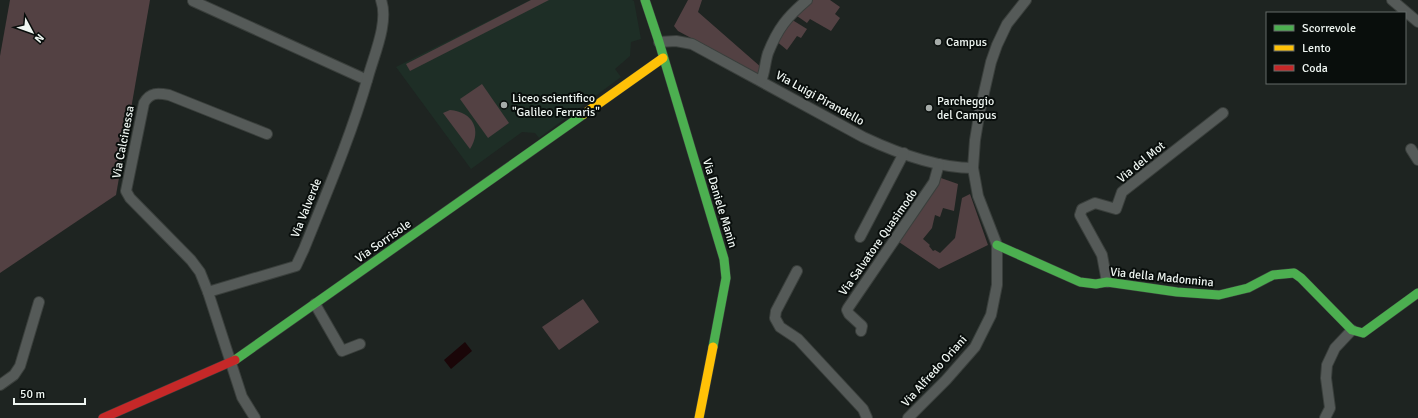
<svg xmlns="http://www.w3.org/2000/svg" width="1418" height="418" viewBox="0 0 1418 418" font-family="Signika,sans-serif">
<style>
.built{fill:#1e2e26}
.green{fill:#534143}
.water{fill:#1a0608}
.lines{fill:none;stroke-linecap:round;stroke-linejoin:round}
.street-casing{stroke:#3a3f3c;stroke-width:12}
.fast-casing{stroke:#3a3f3c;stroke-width:10}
.slow-casing{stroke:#3a3f3c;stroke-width:10}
.jam-casing{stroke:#3a3f3c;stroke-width:10}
.street{stroke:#555a58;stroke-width:10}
.fast{stroke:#4caf50;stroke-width:9}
.slow{stroke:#ffc107;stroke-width:9}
.jam{stroke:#c62828;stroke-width:9}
.poi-dot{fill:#a6aca9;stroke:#090e0c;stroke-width:1.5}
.labels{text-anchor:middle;stroke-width:4;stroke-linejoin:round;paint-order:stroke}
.poi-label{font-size:12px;fill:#eff6f2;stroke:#090e0c;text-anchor:start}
.street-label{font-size:12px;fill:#eff6f2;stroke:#090e0c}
</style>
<rect width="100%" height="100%" fill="#1e2421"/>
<path class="built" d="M 530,0 L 632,0 L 634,1 L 641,39 L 631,42 L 630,56 L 615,69 L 621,77 L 539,138 L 535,133 L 522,132 L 471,169 L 396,67 Z"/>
<g class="green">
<path d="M 10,0 L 150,0 L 116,195 L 0,273 L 0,56 Z"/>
<path d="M 531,0 L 549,0 L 410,71 L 406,64 Z"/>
<path d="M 688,0 L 702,0 L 698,12 L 762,68 L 758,74 L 678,31 L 674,26 Z"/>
<path d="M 810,0 L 830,0 L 840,7 L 835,14 L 840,18 L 831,31 L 810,19 L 807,23 L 797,16 L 796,14 Z"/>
<path d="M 790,21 L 794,21 L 807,29 L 801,38 L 797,36 L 787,50 L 775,40 Z"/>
<path d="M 482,84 L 509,123 L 488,138 L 460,99 Z"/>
<path d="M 450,110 C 473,112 482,130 470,149 L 443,113 Z"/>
<path d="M 941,178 L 958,184 L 954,211 L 943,208 L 940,217 L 935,215 L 932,228 L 923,239 L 930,245 L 929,246 L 933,251 L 935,250 L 940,253 L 955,238 L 962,198 L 970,194 L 988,245 L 939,269 L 896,240 Z"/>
<path d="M 583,299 L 599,322 L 559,350 L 542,327 Z"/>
</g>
<path class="water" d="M 465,342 L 472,351 L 451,369 L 444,360 Z"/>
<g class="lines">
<defs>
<g id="street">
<path d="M 1392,0 L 1418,22"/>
<path d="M 193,1 L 367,80"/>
<path d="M 659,42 L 676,41 L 692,44 L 863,137 C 897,153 936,168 973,168"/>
<path d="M 761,81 C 765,72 765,62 768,53 C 778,28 787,17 807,0"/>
<path d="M 1411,149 L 1418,160"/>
<path d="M 860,237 L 904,153"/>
<path d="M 797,271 L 776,311 L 775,318 L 780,327 L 798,339 L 863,409 L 867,418"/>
<path d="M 1107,282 L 1102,255 L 1080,215 L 1082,209 L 1095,203 L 1116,209 L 1122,192 L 1223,113"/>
<path d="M 208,292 L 200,272 L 191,260 L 130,198 L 126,191 L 144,103 C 150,92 158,93 169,95 L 267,134"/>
<path d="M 315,304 L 342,351 L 360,344"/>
<path d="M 861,331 L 862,326 L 849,314 L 847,310 L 848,308 L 934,182 L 939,164"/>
<path d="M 0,385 L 14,375 L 20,366 L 39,302"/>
<path d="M 255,418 L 242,397 L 208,292 L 296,266 L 304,249 C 327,192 351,136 368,77 C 374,55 389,22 381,0"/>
<path d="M 908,418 L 946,380 L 975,347 L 991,315 L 997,285 L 997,245 L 978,196 L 973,168 L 975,140 L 980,110 L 991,62 L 997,45 L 1007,24 L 1026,0"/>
<path d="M 1325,418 L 1330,408 L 1326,378 L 1327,365 L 1335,348 L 1352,330"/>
</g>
<g id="fast">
<path d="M 645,0 L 659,42 L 724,259 L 726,278 L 713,347"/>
<path d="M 997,245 L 1080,282 L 1096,284 L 1107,282 L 1177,292 L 1219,295 L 1248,288 L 1273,275 L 1294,273 L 1301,278 L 1352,330 L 1363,333 L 1418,293"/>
<path d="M 235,360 L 584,114"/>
</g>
<g id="slow">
<path d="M 584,114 L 663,58"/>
<path d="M 699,418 L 713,347"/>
</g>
<path id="jam" d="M 103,418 L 235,360"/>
</defs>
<use href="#street" class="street-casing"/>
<use href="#fast" class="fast-casing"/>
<use href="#slow" class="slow-casing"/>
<use href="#jam" class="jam-casing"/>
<use href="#street" class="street"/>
<use href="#fast" class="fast"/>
<use href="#slow" class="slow"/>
<use href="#jam" class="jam"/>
</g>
<g class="poi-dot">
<circle cx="938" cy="42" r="4"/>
<circle cx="504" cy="105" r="4"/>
<circle cx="929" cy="108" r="4"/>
</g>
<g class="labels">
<g class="poi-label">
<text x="946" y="46">Campus</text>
<text x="512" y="102">Liceo scientifico<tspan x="512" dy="14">"Galileo Ferraris"</tspan></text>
<text x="937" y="105">Parcheggio<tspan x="937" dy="14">del Campus</tspan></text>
</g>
<g class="street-label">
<text transform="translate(820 98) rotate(29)" y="4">Via Luigi Pirandello</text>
<text transform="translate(123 142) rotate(-79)" y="4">Via Calcinessa</text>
<text transform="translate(1141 162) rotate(-39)" y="4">Via del Mot</text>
<text transform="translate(720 203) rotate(73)" y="4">Via Daniele Manin</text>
<text transform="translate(306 208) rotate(-68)" y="4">Via Valverde</text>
<text transform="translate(383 241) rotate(-35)" y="4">Via Sorrisole</text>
<text transform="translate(878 242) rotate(-55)" y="4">Via Salvatore Quasimodo</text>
<text transform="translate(1162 277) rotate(6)" y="4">Via della Madonnina</text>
<text transform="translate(934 371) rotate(-48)" y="4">Via Alfredo Oriani</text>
</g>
</g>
<rect x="1266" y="12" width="140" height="72" fill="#090e0c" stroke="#656b68"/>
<rect x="1274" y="25" width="20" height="6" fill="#4caf50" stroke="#656b68"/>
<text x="1302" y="32" font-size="12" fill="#eff6f2">Scorrevole</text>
<rect x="1274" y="45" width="20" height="6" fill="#ffc107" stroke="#656b68"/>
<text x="1302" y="52" font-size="12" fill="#eff6f2">Lento</text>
<rect x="1274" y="65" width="20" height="6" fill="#c62828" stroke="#656b68"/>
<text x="1302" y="72" font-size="12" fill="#eff6f2">Coda</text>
<g transform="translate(32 32) rotate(131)" stroke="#090e0c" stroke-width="3" paint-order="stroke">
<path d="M0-3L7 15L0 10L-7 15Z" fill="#eff6f2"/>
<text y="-6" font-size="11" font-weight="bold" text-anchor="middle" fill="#eff6f2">N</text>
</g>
<path d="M14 398v6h71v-6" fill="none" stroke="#eff6f2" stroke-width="2"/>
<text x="20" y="398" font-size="12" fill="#eff6f2" stroke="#090e0c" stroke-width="3" paint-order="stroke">50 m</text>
</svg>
